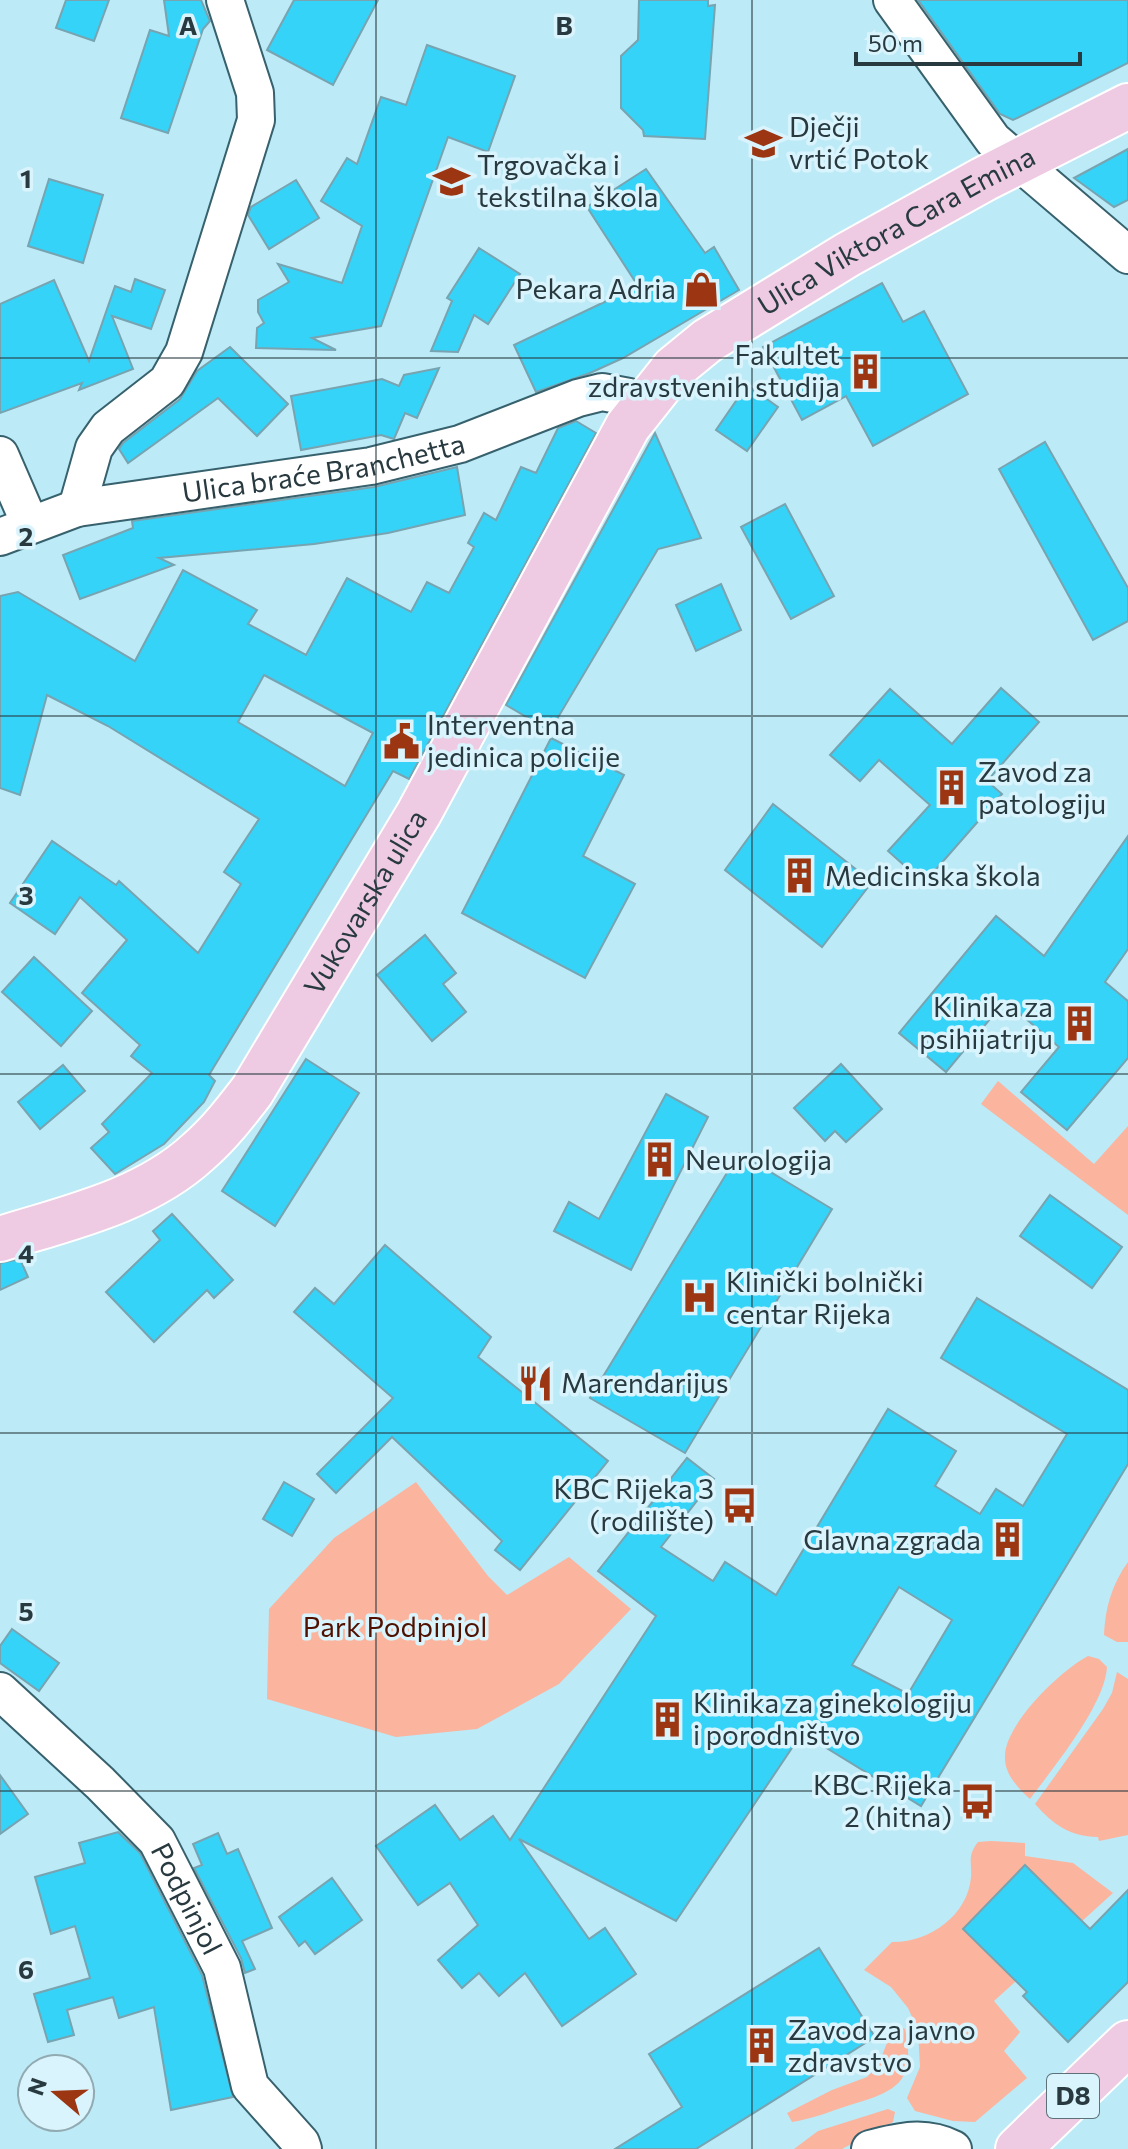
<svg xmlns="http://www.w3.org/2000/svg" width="1128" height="2149" viewBox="0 0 1128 2149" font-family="Commissioner,sans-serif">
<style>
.green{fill:#fbb49e}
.building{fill:#36d3f8;stroke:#78a3b0;stroke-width:2;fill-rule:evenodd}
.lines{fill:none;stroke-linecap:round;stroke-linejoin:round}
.minor-casing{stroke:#37616d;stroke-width:40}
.major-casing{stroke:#fff;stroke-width:48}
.minor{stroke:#fff;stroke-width:36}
.major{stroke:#eecae3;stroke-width:44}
.grid{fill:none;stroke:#283a40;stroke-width:2;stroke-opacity:0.55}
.labels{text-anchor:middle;stroke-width:7;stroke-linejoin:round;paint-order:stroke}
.shield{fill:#d9f4fc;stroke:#5d7278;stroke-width:2}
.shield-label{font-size:26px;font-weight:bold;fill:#283a40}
.poi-label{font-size:28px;fill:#283a40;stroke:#d9f4fc;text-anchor:start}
.street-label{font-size:28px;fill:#283a40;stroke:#d9f4fc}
.park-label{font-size:28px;fill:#501100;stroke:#d9f4fc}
.grid-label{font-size:26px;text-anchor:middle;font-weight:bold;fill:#283a40;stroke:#d9f4fc;stroke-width:7;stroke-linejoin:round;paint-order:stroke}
</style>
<rect width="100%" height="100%" fill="#bceaf7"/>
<g class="green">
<path d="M 998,1081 L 1094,1164 L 1128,1126 L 1128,1215 L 981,1104 Z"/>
<path d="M 416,1482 L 488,1576 L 507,1595 L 569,1557 L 631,1609 L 559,1684 L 477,1729 L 396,1737 L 267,1699 L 269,1609 L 334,1538 Z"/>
<path d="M 1128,1562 L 1128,1642 L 1117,1642 L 1104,1635 C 1105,1608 1112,1584 1128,1562 Z"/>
<path d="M 1088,1656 L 1099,1659 L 1107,1667 C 1105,1705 1053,1768 1030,1799 C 1018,1788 1004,1774 1005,1756 C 1005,1724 1061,1670 1088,1656 Z"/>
<path d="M 1117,1672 L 1128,1679 L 1128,1835 L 1099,1841 L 1098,1837 C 1069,1836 1054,1825 1035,1804 L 1103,1709 L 1112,1693 Z"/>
<path d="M 991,1841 L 1025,1843 L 1025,1856 L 1073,1863 L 1113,1893 L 994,2001 L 1020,2032 L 1004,2051 L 1027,2078 L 975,2122 L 953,2121 L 915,2111 L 907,2098 L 920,2067 L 918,2030 L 908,2008 L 891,1987 L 864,1970 L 892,1942 C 928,1943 968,1916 971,1877 C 972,1862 967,1856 978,1842 Z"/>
<path d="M 897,2025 L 905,2029 C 917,2085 894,2092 847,2106 C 829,2112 811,2119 792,2122 L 787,2113 L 832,2090 L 867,2077 L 878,2065 L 894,2026 Z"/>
<path d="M 888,2109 L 895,2112 L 893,2122 L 842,2149 L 794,2149 L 818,2131 Z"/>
</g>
<g class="building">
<path d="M 66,0 L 109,0 L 94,41 L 56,28 Z"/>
<path d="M 164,0 L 201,0 L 210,21 L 203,29 L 168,133 L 121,118 L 150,30 L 169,36 Z"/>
<path d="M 294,0 L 378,0 L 333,85 L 267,50 Z"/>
<path d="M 639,0 L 708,0 L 708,6 L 715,5 L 705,139 L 644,136 L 643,130 L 621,108 L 621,56 L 638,40 Z"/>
<path d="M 918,0 L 1128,0 L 1128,63 L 1013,120 L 1000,114 Z"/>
<path d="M 427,45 L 515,76 L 488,152 L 448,137 L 381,326 L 312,338 L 336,350 L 256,348 L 257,328 L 264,323 L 258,312 L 258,300 L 289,282 L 278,264 L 342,283 L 362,226 L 321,201 L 347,158 L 357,164 L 381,97 L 406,105 Z"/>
<path d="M 1128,149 L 1128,200 L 1114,207 L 1074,178 Z"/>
<path d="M 646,169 L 705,253 L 714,247 L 739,290 L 623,358 L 590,373 L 536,392 L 514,345 L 638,286 L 587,207 Z"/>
<path d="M 49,179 L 103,195 L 83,263 L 28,246 Z"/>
<path d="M 296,180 L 319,218 L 269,249 L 248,215 L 251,207 Z"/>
<path d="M 479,248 L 520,274 L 488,324 L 474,315 L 458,352 L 431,351 L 452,301 L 447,298 Z"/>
<path d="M 135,279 L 165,290 L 151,329 L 112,316 L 133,369 L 79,390 L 82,383 L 0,413 L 0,304 L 54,280 L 89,361 L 115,286 L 131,292 Z"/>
<path d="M 882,283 L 903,322 L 924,311 L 968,394 L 873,446 L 846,396 L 802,420 L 763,347 Z"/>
<path d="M 230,347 L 288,404 L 257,436 L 218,398 L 128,463 L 119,449 L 123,443 L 180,399 L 197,371 Z"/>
<path d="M 439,368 L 417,418 L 405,413 L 394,439 L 381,435 L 301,450 L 291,396 L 382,379 L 399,386 L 404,375 Z"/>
<path d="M 747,385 L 778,407 L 747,451 L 716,430 Z"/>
<path d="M 576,421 L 596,433 L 409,779 L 393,771 L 209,1075 L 215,1081 L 204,1102 L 164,1144 L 115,1174 L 91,1148 L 109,1132 L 102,1124 L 152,1073 L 131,1056 L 140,1045 L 82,993 L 127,940 L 80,897 L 55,934 L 10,903 L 52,841 L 116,885 L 119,881 L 198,953 L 241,884 L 224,872 L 259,819 L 108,726 L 47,695 L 20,795 L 0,788 L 0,596 L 18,592 L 135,661 L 183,570 L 257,610 L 248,624 L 306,655 L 347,578 L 411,612 L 427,582 L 449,593 L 474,547 L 468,543 L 484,513 L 496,520 L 521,467 L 536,473 L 558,428 ZM 264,675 L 373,733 L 345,786 L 238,722 Z"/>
<path d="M 655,433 L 701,538 L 658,549 L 550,731 L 506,705 Z"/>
<path d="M 1045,442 L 1128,588 L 1128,621 L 1093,640 L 999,469 Z"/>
<path d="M 457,467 L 465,515 L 388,533 L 314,544 L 159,558 L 174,565 L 80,599 L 63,555 L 133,528 L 132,521 L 374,487 Z"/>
<path d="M 785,504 L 834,596 L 791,619 L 741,527 Z"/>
<path d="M 721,584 L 741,630 L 696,651 L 676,605 Z"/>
<path d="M 1001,688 L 1039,722 L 987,781 L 1002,794 L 924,883 L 888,851 L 930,805 L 879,760 L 860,781 L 830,755 L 890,689 L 952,744 Z"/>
<path d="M 551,738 L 624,775 L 583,856 L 635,884 L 585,978 L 462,913 Z"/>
<path d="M 773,804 L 872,882 L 822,947 L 725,870 Z"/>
<path d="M 1128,836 L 1128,949 L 1105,982 L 1128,1001 L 1128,1058 L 1067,1130 L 1021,1092 L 1059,1047 L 1005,1001 L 946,1072 L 899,1033 L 996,916 L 1044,956 Z"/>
<path d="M 425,935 L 456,973 L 443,984 L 466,1012 L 432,1041 L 377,975 Z"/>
<path d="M 34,957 L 92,1011 L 61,1046 L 2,992 Z"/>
<path d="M 306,1059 L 359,1093 L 275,1226 L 222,1191 Z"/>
<path d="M 841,1064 L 882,1109 L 846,1142 L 835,1131 L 825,1141 L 794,1108 Z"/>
<path d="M 63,1065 L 85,1091 L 40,1129 L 18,1102 Z"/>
<path d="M 666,1094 L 708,1117 L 631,1270 L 554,1231 L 569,1202 L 599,1219 Z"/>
<path d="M 739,1153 L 832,1209 L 685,1453 L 590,1398 Z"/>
<path d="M 1050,1195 L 1122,1247 L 1092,1288 L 1020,1236 Z"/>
<path d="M 172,1214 L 233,1280 L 214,1298 L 207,1290 L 154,1342 L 106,1292 L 160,1240 L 153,1231 Z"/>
<path d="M 385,1245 L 491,1337 L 478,1357 L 608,1461 L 520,1570 L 495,1550 L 502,1541 L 392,1437 L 336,1493 L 317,1474 L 393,1398 L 294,1312 L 315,1288 L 334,1304 Z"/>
<path d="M 20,1259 L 28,1277 L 0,1290 L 0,1263 Z"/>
<path d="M 977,1298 L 1128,1390 L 1128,1464 L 921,1806 L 802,1733 L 676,1921 L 519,1839 L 589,1939 L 605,1928 L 636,1974 L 562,2026 L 525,1973 L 499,1996 L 479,1973 L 462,1988 L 438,1960 L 478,1925 L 450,1883 L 418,1905 L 376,1846 L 435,1805 L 460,1840 L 493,1816 L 510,1840 L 656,1616 L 598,1571 L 687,1458 L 714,1479 L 661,1547 L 713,1581 L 725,1562 L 776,1595 L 888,1409 L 956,1451 L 935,1486 L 980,1514 L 996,1489 L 1023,1506 L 1067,1434 L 941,1358 ZM 899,1587 L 952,1620 L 908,1694 L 852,1665 Z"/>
<path d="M 284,1482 L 314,1499 L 292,1536 L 263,1519 Z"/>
<path d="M 12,1629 L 59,1663 L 39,1691 L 0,1663 L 0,1646 Z"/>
<path d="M 0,1775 L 28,1814 L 0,1834 Z"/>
<path d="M 118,1832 L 140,1853 L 202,1975 L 233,2097 L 171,2110 L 154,2007 L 119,2018 L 113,1997 L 67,2010 L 74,2035 L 48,2042 L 34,1994 L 90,1978 L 75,1926 L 51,1934 L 35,1877 L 85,1863 L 79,1843 Z"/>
<path d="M 218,1833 L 227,1854 L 238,1849 L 272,1928 L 242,1941 L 255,1969 L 245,1973 L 241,1958 L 194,1868 L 202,1865 L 193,1844 Z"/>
<path d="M 1025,1865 L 1090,1929 L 1128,1890 L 1128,1982 L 1068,2042 L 1023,1996 L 1027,1992 L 963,1929 Z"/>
<path d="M 332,1878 L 362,1920 L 315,1954 L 305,1941 L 299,1946 L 279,1917 Z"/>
<path d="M 819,1948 L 875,2037 L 696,2149 L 615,2149 L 682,2107 L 649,2054 Z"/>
</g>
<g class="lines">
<defs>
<g id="minor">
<path d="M 892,0 L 993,140 L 1128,255"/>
<path d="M 0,455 L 30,524"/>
<path d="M 77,508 L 94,448 L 108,428 L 167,382 L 184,352 L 256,120 L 255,93 L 225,0"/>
<path id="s1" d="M 0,537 L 77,508 L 371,466 L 460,444 L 578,398 L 602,392 L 629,397 L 642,405"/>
<path id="s2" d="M 0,1691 L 100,1783 L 157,1841 L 222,1968 L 250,2086 L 301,2143 L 303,2149"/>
<path d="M 870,2149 C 900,2141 925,2135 953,2149"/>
</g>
<g id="major">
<path id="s3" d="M 0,1239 C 68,1218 145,1201 198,1152 C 219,1134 235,1113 252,1091 L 419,813 L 628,426 L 674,368 L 707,341 L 847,255 L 984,179 L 1128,106"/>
<path d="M 1018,2149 L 1128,2043"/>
</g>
</defs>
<use href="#minor" class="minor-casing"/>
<use href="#major" class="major-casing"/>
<use href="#minor" class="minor"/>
<use href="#major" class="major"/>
</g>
<path class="grid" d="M 376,0 L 376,2149M 752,0 L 752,2149M 0,358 L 1128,358M 0,716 L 1128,716M 0,1074 L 1128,1074M 0,1433 L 1128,1433M 0,1791 L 1128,1791"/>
<defs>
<symbol id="school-bare" viewBox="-9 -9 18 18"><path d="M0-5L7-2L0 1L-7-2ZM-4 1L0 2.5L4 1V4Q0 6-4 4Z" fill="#9c3511" stroke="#d9f4fc" stroke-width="2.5" paint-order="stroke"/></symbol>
<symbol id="shop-bare" viewBox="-9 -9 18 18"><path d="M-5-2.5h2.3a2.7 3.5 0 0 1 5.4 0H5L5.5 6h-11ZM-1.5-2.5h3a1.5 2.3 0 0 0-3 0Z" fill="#9c3511" stroke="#d9f4fc" stroke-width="2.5" paint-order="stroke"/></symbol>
<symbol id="building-bare" viewBox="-9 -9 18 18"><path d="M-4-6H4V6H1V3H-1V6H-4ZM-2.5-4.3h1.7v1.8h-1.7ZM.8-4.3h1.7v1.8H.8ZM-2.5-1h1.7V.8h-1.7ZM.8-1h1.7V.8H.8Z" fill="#9c3511" stroke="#d9f4fc" stroke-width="2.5" paint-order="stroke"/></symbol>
<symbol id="civic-bare" viewBox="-9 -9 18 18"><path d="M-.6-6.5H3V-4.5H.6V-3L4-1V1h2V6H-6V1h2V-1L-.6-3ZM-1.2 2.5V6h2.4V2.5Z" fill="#9c3511" stroke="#d9f4fc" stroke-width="2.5" paint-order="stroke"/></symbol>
<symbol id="hospital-bare" viewBox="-9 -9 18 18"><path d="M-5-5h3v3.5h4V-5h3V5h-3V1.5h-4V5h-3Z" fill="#9c3511" stroke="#d9f4fc" stroke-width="2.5" paint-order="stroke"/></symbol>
<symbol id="restaurant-bare" viewBox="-9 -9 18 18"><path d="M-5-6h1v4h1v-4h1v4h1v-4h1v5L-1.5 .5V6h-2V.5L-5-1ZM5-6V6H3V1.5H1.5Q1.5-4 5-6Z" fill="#9c3511" stroke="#d9f4fc" stroke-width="2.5" paint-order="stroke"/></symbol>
<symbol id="bus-bare" viewBox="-9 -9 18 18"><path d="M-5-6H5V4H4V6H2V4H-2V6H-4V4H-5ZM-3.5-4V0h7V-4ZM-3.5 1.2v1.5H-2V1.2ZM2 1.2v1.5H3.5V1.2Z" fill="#9c3511" stroke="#d9f4fc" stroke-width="2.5" paint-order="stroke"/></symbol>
</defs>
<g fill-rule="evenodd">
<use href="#school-bare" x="738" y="118" width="51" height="51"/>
<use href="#school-bare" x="426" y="156" width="51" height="51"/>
<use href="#shop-bare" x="676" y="264" width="51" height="51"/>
<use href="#building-bare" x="840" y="346" width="51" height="51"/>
<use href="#civic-bare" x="376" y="716" width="51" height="51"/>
<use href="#building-bare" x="926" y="762" width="51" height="51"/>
<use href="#building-bare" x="774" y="850" width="51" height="51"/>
<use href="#building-bare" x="1054" y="998" width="51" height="51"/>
<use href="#building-bare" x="634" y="1134" width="51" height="51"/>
<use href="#hospital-bare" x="674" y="1272" width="51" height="51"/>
<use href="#restaurant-bare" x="510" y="1358" width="51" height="51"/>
<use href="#bus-bare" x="714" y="1480" width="51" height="51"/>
<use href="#building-bare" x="982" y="1514" width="51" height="51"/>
<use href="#building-bare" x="642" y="1694" width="51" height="51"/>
<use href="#bus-bare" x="952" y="1776" width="51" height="51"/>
<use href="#building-bare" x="736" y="2020" width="51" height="51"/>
</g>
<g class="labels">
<rect class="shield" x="1047" y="2074" width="52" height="44" rx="6"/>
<g class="shield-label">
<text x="1073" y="2105">D8</text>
</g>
<g class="poi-label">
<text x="789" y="137">Dječji<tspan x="789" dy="32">vrtić Potok</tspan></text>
<text x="477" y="175">Trgovačka i<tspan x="477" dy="32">tekstilna škola</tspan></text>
<text x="676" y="299" text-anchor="end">Pekara Adria</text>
<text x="840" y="365" text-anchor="end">Fakultet<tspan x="840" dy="32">zdravstvenih studija</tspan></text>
<text x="427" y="735">Interventna<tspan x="427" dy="32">jedinica policije</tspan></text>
<text x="978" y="782">Zavod za<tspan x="978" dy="32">patologiju</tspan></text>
<text x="825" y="886">Medicinska škola</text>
<text x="1053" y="1017" text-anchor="end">Klinika za<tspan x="1053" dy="32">psihijatriju</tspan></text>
<text x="685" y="1170">Neurologija</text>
<text x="726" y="1292">Klinički bolnički<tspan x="726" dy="32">centar Rijeka</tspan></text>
<text x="561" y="1393">Marendarijus</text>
<text x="714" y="1499" text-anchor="end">KBC Rijeka 3<tspan x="714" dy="32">(rodilište)</tspan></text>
<text x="981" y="1550" text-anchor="end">Glavna zgrada</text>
<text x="693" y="1713">Klinika za ginekologiju<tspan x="693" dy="32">i porodništvo</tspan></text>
<text x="952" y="1795" text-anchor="end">KBC Rijeka<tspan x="952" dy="32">2 (hitna)</tspan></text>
<text x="788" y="2040">Zavod za javno<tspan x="788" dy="32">zdravstvo</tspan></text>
</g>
<g class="street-label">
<text dy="10" stroke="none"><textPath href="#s3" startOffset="1400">Ulica Viktora Cara Emina</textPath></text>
<text dy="10" stroke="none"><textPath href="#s1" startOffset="332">Ulica braće Branchetta</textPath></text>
<text dy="10" stroke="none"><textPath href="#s3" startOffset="520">Vukovarska ulica</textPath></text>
<text dy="10" stroke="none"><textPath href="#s2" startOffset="282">Podpinjol</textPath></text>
</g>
<g class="park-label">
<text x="395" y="1637">Park Podpinjol</text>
</g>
</g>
<g class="grid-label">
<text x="188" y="35">A</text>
<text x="564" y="35">B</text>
<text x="26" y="188">1</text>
<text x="26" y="546">2</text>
<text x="26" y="905">3</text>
<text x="26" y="1263">4</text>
<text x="26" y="1621">5</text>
<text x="26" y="1979">6</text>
</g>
<g transform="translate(56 2093) rotate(289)"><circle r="38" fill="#d9f4fc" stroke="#92aab1" stroke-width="2"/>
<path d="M0-6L14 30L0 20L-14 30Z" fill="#9c3511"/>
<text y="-12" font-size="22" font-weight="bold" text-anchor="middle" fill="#283a40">N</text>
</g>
<path d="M856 52v12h224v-12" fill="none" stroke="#283a40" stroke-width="4"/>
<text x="868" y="52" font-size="24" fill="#283a40" stroke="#d9f4fc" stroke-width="6" paint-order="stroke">50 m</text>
</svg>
